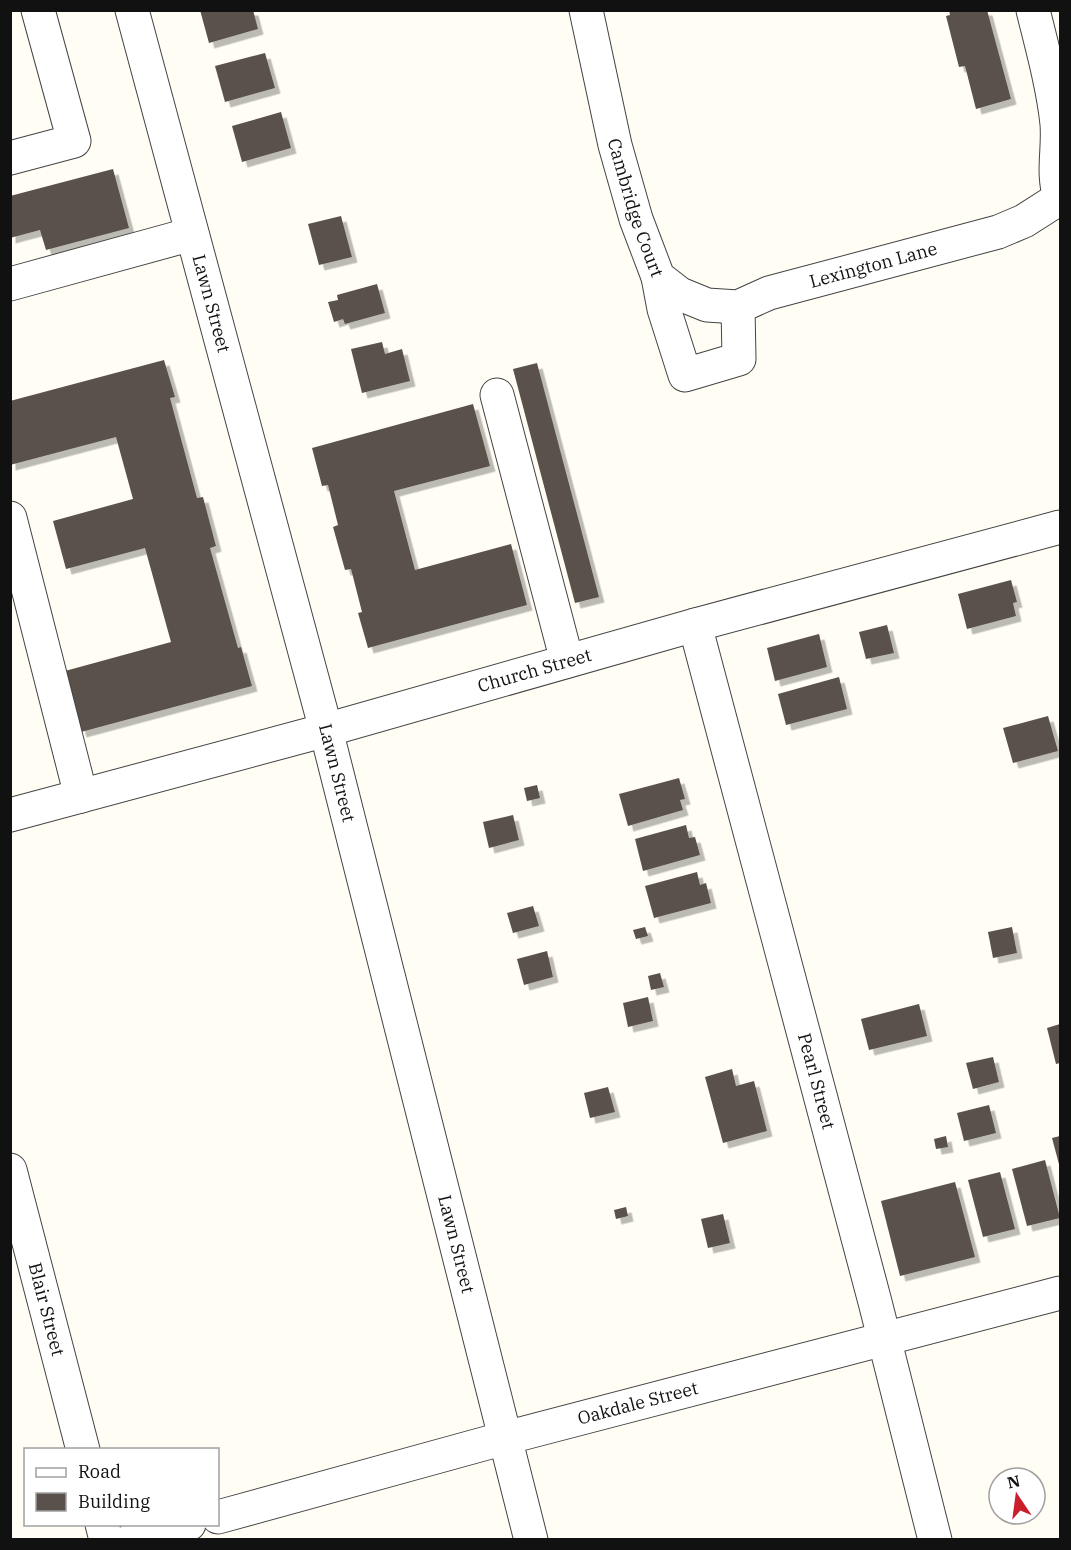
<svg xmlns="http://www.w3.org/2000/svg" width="1071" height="1550" viewBox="0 0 1071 1550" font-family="'IBM Plex Serif',serif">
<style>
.building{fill:#5a514c;filter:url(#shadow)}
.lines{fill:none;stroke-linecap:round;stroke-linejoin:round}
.minor-casing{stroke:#444;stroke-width:35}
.minor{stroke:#fff;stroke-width:33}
.labels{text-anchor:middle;stroke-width:6;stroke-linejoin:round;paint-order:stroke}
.street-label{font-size:18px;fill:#111;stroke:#fff}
</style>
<defs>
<filter id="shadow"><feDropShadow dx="5.5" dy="5.5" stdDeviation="0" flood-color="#0004"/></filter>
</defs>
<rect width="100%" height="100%" fill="#fffdf4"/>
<g class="building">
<path d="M 200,10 L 253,10 L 258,29 L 209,43 Z"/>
<path d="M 949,10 L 987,10 L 1011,99 L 976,109 L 965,66 L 959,67 L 946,16 L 950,15 Z"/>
<path d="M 265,53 L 275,88 L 225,102 L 215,66 Z"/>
<path d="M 281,112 L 291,148 L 242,162 L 232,126 Z"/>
<path d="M 113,169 L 129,228 L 46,250 L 40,230 L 10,238 L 10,196 Z"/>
<path d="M 341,216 L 352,257 L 319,265 L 308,224 Z"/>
<path d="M 377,284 L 385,313 L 345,324 L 343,319 L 334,322 L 328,302 L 338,300 L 337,295 Z"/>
<path d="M 382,342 L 385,354 L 402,349 L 410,381 L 362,393 L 351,349 Z"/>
<path d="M 164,360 L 175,397 L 170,398 L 197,498 L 203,497 L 216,546 L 210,548 L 238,648 L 241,647 L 252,686 L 81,732 L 65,671 L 171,642 L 145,548 L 66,569 L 53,521 L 133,499 L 116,437 L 10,465 L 10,401 Z"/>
<path d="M 537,363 L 599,597 L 575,603 L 513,369 Z"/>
<path d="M 473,404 L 490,466 L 394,491 L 415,570 L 511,544 L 527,605 L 368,648 L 358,613 L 362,612 L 351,569 L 345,570 L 333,527 L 338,525 L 328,485 L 322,486 L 312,448 Z"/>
<path d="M 1011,580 L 1017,602 L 1013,603 L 1016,616 L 967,629 L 958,594 Z"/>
<path d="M 887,625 L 894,653 L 866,659 L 859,632 Z"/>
<path d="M 819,634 L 827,667 L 775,681 L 767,648 Z"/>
<path d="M 839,677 L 847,709 L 786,725 L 778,694 Z"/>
<path d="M 1048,716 L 1058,751 L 1013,763 L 1003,728 Z"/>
<path d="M 679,778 L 685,799 L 680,800 L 683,810 L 628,826 L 619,794 Z"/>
<path d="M 537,785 L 540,798 L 527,801 L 524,788 Z"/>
<path d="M 513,815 L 519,840 L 489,848 L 483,822 Z"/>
<path d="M 686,825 L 689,838 L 695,837 L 700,855 L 643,871 L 635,839 Z"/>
<path d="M 697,872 L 700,885 L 706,883 L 711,903 L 654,918 L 645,886 Z"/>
<path d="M 533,906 L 539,926 L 513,933 L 507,913 Z"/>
<path d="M 645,927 L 648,936 L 636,939 L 633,930 Z"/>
<path d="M 1012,927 L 1017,953 L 993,958 L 988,932 Z"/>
<path d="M 547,951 L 553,977 L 524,985 L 517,959 Z"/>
<path d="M 660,973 L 664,987 L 651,990 L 648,976 Z"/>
<path d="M 648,997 L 653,1021 L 628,1027 L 623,1003 Z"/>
<path d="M 919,1004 L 927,1036 L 869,1050 L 861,1019 Z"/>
<path d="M 1060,1024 L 1060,1063 L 1056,1064 L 1047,1028 Z"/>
<path d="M 993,1057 L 999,1082 L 973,1089 L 966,1063 Z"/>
<path d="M 732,1069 L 736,1086 L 754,1081 L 767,1131 L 723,1143 L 705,1077 Z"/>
<path d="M 608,1087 L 615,1112 L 590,1118 L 584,1093 Z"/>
<path d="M 989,1105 L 996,1133 L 964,1141 L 957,1113 Z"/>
<path d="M 946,1136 L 948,1147 L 936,1149 L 934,1139 Z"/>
<path d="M 1060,1136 L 1060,1168 L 1052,1138 Z"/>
<path d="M 1045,1160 L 1060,1218 L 1027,1226 L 1012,1169 Z"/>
<path d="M 1000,1172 L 1015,1229 L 983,1237 L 968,1180 Z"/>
<path d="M 955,1182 L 975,1257 L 900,1276 L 881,1201 Z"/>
<path d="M 626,1207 L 628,1216 L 616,1219 L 614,1210 Z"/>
<path d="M 723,1214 L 730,1243 L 708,1248 L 701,1219 Z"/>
</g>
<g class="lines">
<defs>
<g id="minor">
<path id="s1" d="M 132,10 L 326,730 L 531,1540"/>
<path id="s2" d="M 586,10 L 615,145 L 636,219 L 658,277 L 680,294 L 707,305 L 738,307 L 769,293 L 998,232 L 1024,221 L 1060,198"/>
<path d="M 1033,10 C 1042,47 1053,86 1057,124 C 1059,150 1052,172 1060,198"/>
<path d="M 10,158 L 74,141 L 38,10"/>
<path d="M 658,277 L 664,309 L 685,375 L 739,359 L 738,307"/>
<path d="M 10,284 L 192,234"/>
<path d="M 497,395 L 567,661"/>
<path d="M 10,518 L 81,796"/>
<path id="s3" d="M 695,625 L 875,1302 L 935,1540"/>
<path id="s4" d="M 10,815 L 326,730 L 695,625 L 1060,527"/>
<path id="s5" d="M 10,1170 L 83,1450"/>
<path id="s6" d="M 218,1517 L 505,1438 L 1060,1293"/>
<path d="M 102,1524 L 106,1540"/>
<path d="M 131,1540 L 189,1524"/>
</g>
</defs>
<use href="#minor" class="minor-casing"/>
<use href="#minor" class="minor"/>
</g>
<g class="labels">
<g class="street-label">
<text dy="6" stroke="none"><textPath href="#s2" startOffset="204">Cambridge Court</textPath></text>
<text dy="6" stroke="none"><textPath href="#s2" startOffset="507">Lexington Lane</textPath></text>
<text dy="6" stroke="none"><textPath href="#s1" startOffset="304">Lawn Street</textPath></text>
<text dy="6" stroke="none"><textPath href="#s4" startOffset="544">Church Street</textPath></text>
<text dy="6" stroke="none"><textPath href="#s1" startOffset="790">Lawn Street</textPath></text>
<text dy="6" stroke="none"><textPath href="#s3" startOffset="472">Pearl Street</textPath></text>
<text dy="6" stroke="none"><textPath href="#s1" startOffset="1276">Lawn Street</textPath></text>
<text dy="6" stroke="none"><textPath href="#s5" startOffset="144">Blair Street</textPath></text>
<text dy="6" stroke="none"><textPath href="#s6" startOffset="435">Oakdale Street</textPath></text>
</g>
</g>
<rect width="1071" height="1550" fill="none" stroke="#111111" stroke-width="24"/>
<rect x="24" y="1448" width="195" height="78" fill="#ffffff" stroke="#a0a0a0" stroke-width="1.5"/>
<rect x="36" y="1468" width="30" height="9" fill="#ffffff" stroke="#a0a0a0" stroke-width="1.5"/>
<text x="78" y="1478" font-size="18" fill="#111111">Road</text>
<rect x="36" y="1493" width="30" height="18" fill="#5a514c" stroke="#a0a0a0" stroke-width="1.5"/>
<text x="78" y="1508" font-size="18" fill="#111111">Building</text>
<g transform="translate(1017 1496) rotate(347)"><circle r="28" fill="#ffffff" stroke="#a0a0a0" stroke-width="1.5"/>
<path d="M0-4.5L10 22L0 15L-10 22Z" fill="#cb1e2c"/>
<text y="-9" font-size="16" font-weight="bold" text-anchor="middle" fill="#111111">N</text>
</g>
</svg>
